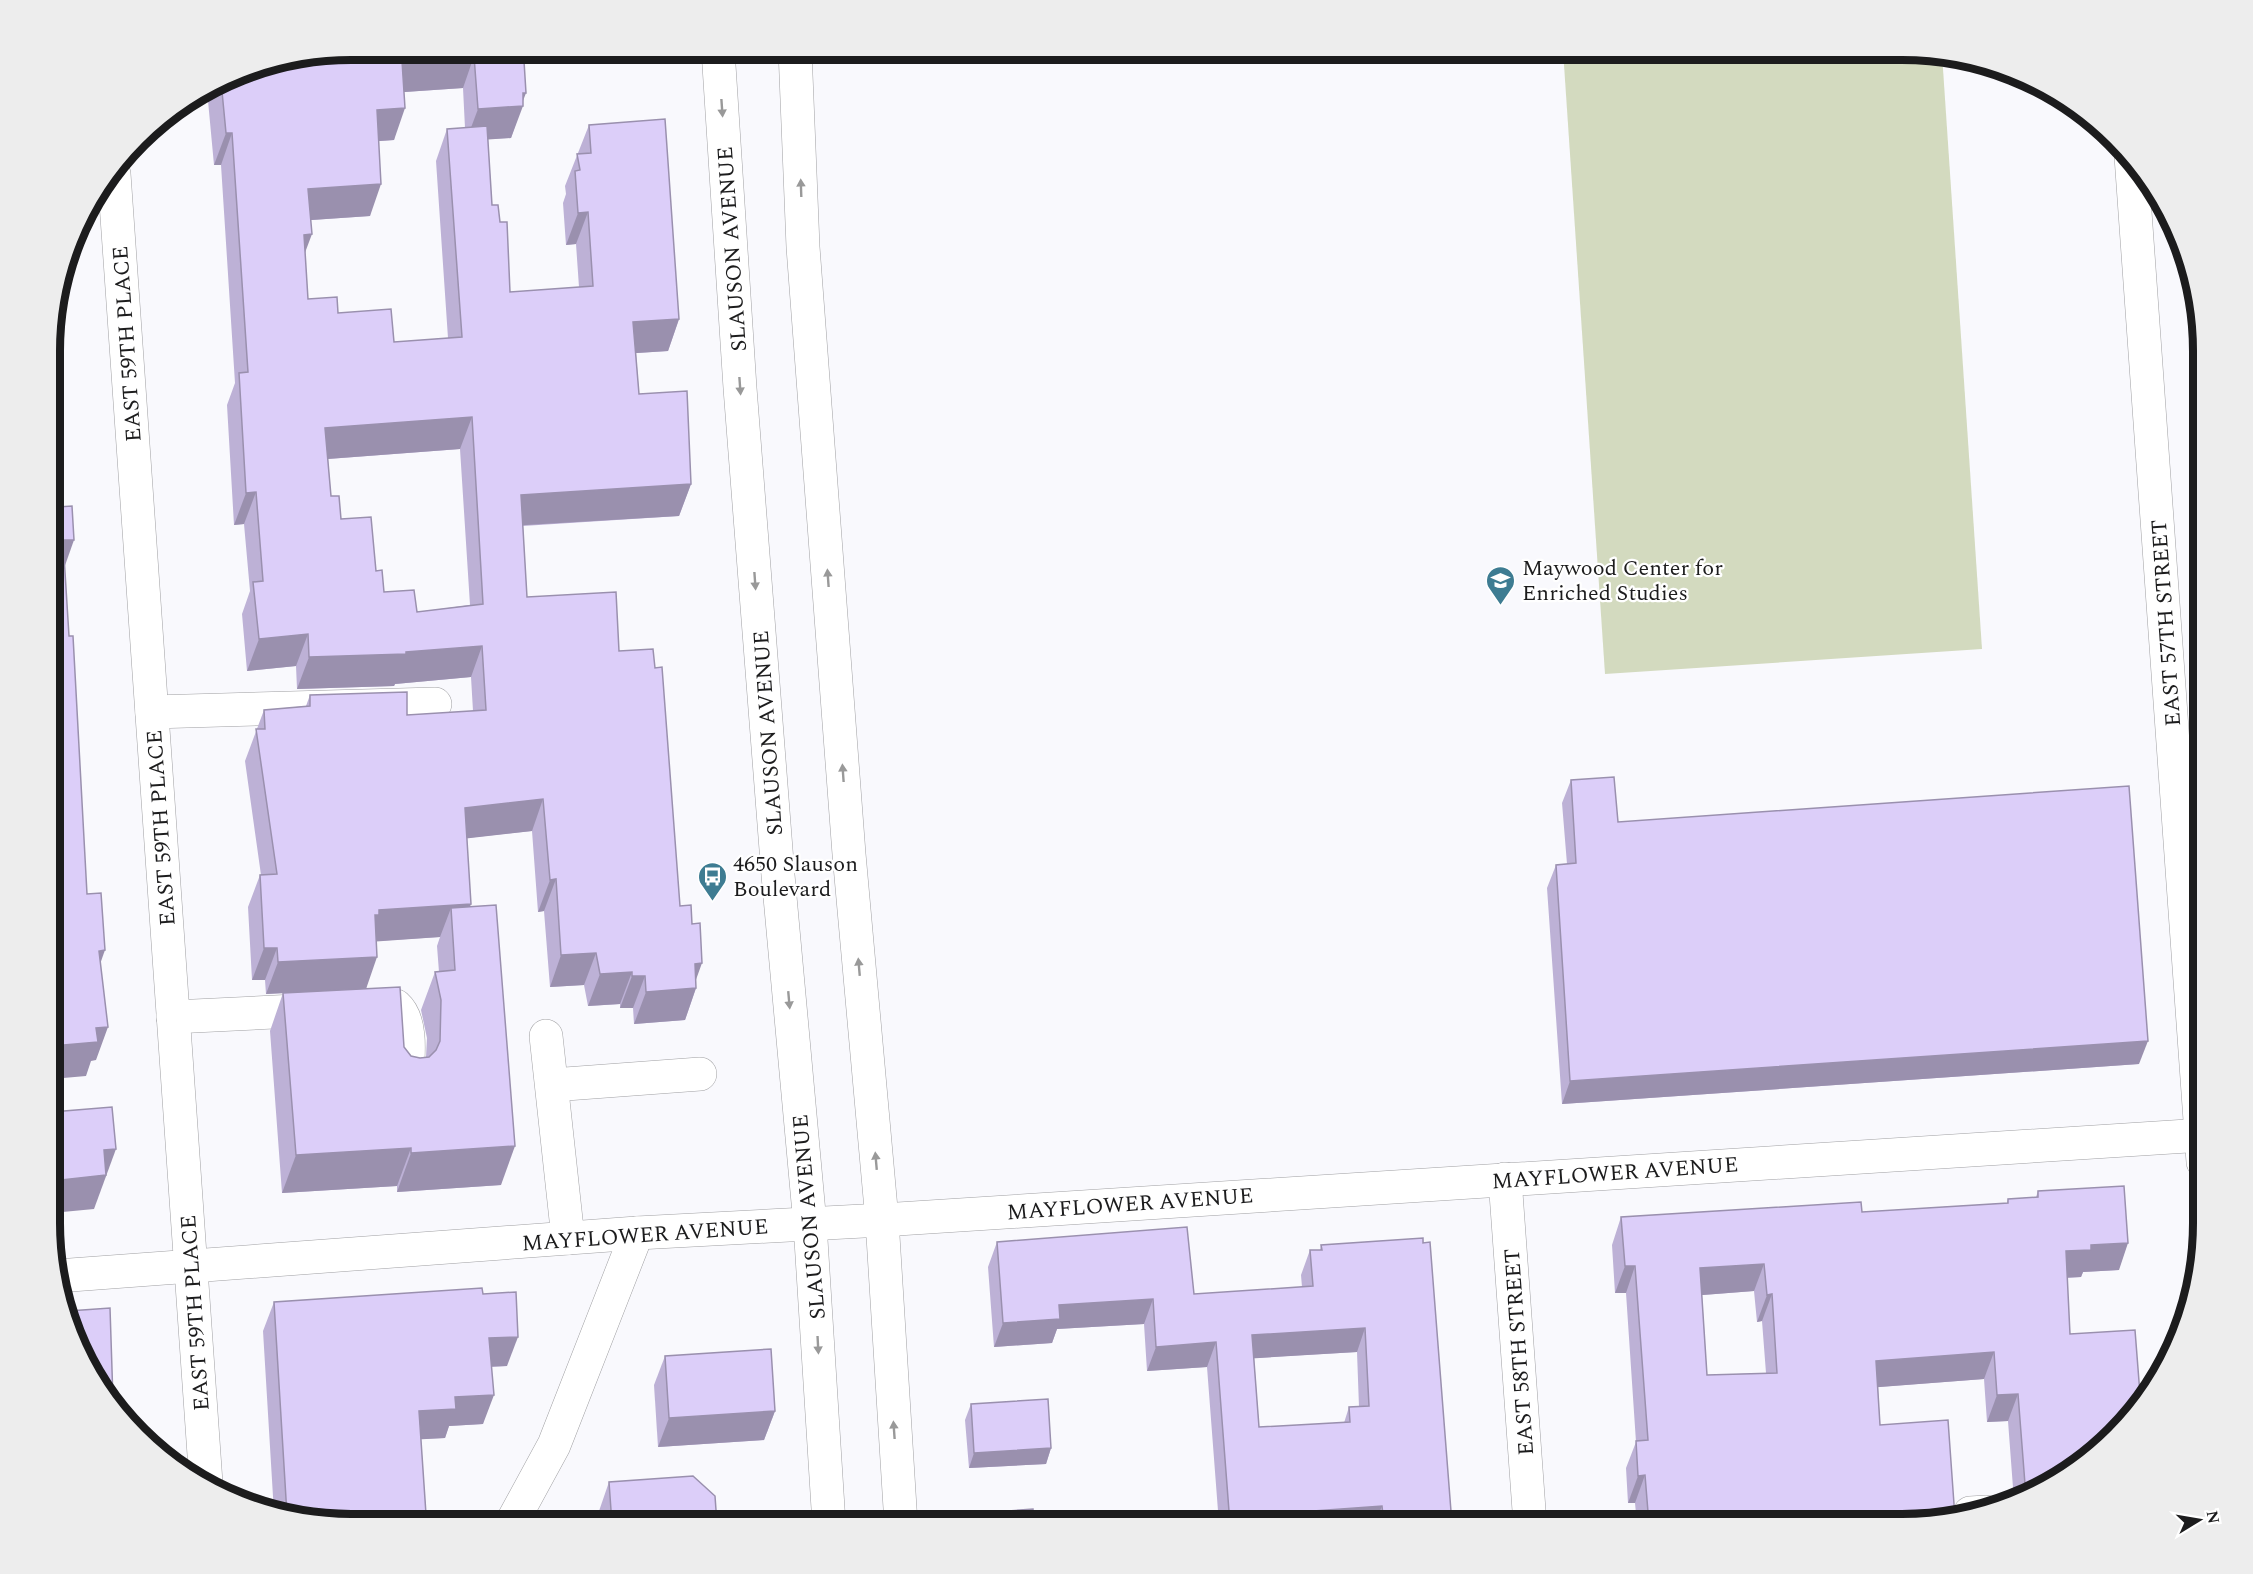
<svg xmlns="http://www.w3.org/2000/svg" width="2253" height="1574" viewBox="0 0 2253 1574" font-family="Spectral,serif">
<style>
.green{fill:#d3dabf}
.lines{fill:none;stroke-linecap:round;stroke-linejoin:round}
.minor-casing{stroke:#a0a0a3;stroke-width:34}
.major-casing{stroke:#a0a0a3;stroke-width:34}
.minor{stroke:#fff;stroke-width:33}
.major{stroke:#fff;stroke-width:33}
.wall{fill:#bdb1d6;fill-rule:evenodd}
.shaded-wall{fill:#9a90ae}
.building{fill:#dccef9;stroke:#9a90ae;stroke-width:1.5;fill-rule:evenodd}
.oneway{fill:#999}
.labels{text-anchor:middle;stroke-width:4.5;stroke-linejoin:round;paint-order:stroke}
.street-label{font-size:22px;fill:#1c1c1d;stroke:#fff}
.poi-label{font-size:22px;fill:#1c1c1d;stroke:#fff;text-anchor:start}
.rim{fill:none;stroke:#1c1c1d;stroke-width:8}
</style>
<rect width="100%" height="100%" fill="#f9f9fd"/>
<path class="green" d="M 1563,50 L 1922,50 L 1942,54 L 1982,649 L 1605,674 Z"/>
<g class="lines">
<defs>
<g id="minor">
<path d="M 2131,156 L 2203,1162"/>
<path d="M 114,174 L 206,1483"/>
<path d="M 152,712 L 435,704"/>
<path d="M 173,1017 L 396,1006 C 413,1021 408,1058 407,1078"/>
<path d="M 546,1036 L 568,1238"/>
<path d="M 552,1085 L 700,1074"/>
<path d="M 1505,1179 L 1530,1524"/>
<path d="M 57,1276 L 637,1233 L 882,1220 L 2203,1135"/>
<path d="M 1970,1513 L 1986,1512"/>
<path d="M 511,1524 L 554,1445 L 637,1233"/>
</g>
<g id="major">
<path d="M 718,50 L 740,388 L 778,875 L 810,1224 L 829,1524"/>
<path d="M 795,50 L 803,247 L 849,854 L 882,1220 L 901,1524"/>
</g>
</defs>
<use href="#minor" class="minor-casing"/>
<use href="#major" class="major-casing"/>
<use href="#minor" class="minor"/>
<use href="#major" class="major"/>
</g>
<g class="wall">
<path d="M 520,50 L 523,102 L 511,138 L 488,139 L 492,205 L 500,222 L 510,292 L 579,287 L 576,244 L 566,245 L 563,203 L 566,194 L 565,186 L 589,125 L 679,319 L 668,351 L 636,353 L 639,394 L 691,484 L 679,516 L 523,526 L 527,597 L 619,651 L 680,906 L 696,981 L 696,988 L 685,1020 L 634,1024 L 633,1008 L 620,1008 L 620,1004 L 588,1006 L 584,985 L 550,987 L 544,911 L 538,912 L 532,831 L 467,838 L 470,906 L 501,1185 L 397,1192 L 397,1186 L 282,1193 L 270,1031 L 283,993 L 266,994 L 265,980 L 252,980 L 248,907 L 260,875 L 261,875 L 245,761 L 264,710 L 306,706 L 310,695 L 407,715 L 473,711 L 471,677 L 395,684 L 394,686 L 297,689 L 296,666 L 247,671 L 242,614 L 250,591 L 244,524 L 234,525 L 227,405 L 235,383 L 221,165 L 214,165 L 207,90 L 236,72 ZM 463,88 L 465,128 L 447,129 L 436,161 L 448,338 L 394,342 L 338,313 L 308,299 L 305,253 L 311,220 L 370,216 L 379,141 L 394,140 L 404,92 ZM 460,449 L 470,605 L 417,612 L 384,592 L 376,571 L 341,519 L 331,496 L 328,459 ZM 440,937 L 437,946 L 439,972 L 435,972 L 421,1010 L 427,1038 L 426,1057 L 420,1058 L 411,1056 L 404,1047 L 366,989 L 376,941 Z"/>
<path d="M 1571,780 L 1618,822 L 2139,1064 L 1562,1104 L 1547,888 L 1556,865 L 1567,864 L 1562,803 Z"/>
<path d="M 2038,1191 L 2119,1270 L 2083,1272 L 2081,1277 L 2067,1278 L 2036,1493 L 2014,1501 L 2008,1421 L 1987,1422 L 1984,1379 L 1878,1387 L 1880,1425 L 1903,1524 L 1637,1524 L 1635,1503 L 1628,1503 L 1626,1468 L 1636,1442 L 1626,1293 L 1615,1293 L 1612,1245 L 1621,1217 L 1862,1212 L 2007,1203 L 2008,1199 L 2036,1197 ZM 1754,1291 L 1757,1322 L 1762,1321 L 1766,1373 L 1707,1375 L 1702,1295 Z"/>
<path d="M 1423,1238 L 1452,1524 L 1219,1524 L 1207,1367 L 1147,1371 L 1144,1324 L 1057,1329 L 1052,1343 L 994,1347 L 988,1267 L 997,1242 L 1194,1294 L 1302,1287 L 1301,1275 L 1310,1250 L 1320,1250 L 1321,1245 ZM 1357,1352 L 1359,1407 L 1349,1407 L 1344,1423 L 1259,1427 L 1254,1358 Z"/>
<path d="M 483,1294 L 507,1366 L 491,1367 L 483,1424 L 449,1426 L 445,1438 L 421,1439 L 426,1514 L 422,1524 L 331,1524 L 274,1513 L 263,1331 L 274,1302 Z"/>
<path d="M 665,1356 L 775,1411 L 764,1440 L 658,1447 L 654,1385 Z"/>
<path d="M 971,1404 L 1051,1448 L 1046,1464 L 969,1468 L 965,1420 Z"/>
<path d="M 609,1482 L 717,1524 L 599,1524 L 599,1511 Z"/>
<path d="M 982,1513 L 1034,1524 L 978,1524 Z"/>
</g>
<g class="shaded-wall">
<path d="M 474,56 L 463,88 L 390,93 L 402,61 Z"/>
<path d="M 523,93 L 526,93 L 521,106 L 523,106 L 511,138 L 466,141 L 478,109 Z"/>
<path d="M 405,108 L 394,140 L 365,142 L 377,110 Z"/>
<path d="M 226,133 L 232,133 L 221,165 L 214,165 Z"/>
<path d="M 381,184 L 370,216 L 297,221 L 308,189 Z"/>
<path d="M 588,212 L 576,244 L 566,245 L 578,213 Z"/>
<path d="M 312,234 L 300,266 L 304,235 Z"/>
<path d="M 679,319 L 668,351 L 622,354 L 633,322 Z"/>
<path d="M 472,417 L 460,449 L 314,460 L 325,428 Z"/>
<path d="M 691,484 L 679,516 L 509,526 L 521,495 Z"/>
<path d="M 256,492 L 244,524 L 234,525 L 246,493 Z"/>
<path d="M 63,540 L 74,540 L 62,574 Z"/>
<path d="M 308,634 L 296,666 L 247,671 L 259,639 Z"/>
<path d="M 482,646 L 471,677 L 395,684 L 394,686 L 297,689 L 309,657 L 406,652 Z"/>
<path d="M 543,799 L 532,831 L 453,840 L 465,808 Z"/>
<path d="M 556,879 L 544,911 L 538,912 L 550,880 Z"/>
<path d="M 471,904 L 460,936 L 451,908 L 440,937 L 369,942 L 375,915 L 379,910 Z"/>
<path d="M 264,948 L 277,948 L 265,980 L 252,980 Z"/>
<path d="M 105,950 L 93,984 L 99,951 Z"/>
<path d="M 596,953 L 584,985 L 550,987 L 561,955 Z"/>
<path d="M 377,957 L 366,989 L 266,994 L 278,962 Z"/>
<path d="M 702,963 L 693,988 L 696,988 L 685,1020 L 634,1024 L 646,992 L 695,964 Z"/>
<path d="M 632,972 L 620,1004 L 588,1006 L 600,974 Z"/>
<path d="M 632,976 L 645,976 L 633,1008 L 620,1008 Z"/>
<path d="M 108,1027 L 96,1060 L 91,1061 L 86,1076 L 52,1079 L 52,1046 L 96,1028 Z"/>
<path d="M 2148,1041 L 2139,1064 L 1562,1104 L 1570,1081 Z"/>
<path d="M 515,1146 L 501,1185 L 397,1192 L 411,1153 Z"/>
<path d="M 411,1148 L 397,1186 L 282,1193 L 296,1155 Z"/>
<path d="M 116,1149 L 94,1209 L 52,1213 L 52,1181 L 104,1150 Z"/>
<path d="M 2128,1243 L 2119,1270 L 2083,1272 L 2081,1277 L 2056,1278 L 2066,1251 L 2091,1245 Z"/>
<path d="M 1764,1264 L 1754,1291 L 1690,1296 L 1700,1268 Z"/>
<path d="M 1625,1266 L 1635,1266 L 1626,1293 L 1615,1293 Z"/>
<path d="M 1772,1294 L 1762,1321 L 1757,1322 L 1767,1295 Z"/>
<path d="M 1153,1299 L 1144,1324 L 1057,1329 L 1052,1343 L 994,1347 L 1003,1323 L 1059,1305 Z"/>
<path d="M 1365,1328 L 1357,1352 L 1243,1359 L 1252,1335 Z"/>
<path d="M 518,1337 L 507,1366 L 479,1367 L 489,1338 Z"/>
<path d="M 1216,1342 L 1207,1367 L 1147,1371 L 1156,1347 Z"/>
<path d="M 1994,1352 L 1984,1379 L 1867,1388 L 1876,1361 Z"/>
<path d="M 2018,1394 L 2008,1421 L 1987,1422 L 1997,1395 Z"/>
<path d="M 494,1395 L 483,1424 L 449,1426 L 445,1438 L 408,1440 L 419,1411 L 455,1397 Z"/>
<path d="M 775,1411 L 764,1440 L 658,1447 L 669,1418 Z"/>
<path d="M 1051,1448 L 1046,1464 L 969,1468 L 974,1453 Z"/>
<path d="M 1645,1475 L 1635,1503 L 1628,1503 L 1638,1476 Z"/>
<path d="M 1382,1506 L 1375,1524 L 1269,1524 L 1272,1514 Z"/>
<path d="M 426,1514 L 422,1524 L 389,1524 L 392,1516 Z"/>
</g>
<g class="building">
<path d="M 351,50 L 520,50 L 521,61 L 524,61 L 526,93 L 523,93 L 523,106 L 478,109 L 474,56 L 402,61 L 405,108 L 377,110 L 381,184 L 308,189 L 312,234 L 304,235 L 308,299 L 337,297 L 338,313 L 391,309 L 394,342 L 462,337 L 447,129 L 487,126 L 492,205 L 498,205 L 500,222 L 507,222 L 510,292 L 593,286 L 588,212 L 578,213 L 575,171 L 580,170 L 577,154 L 591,153 L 589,125 L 665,119 L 679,319 L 633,322 L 639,394 L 687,391 L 691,484 L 521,495 L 527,597 L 616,592 L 619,651 L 653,649 L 655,668 L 662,667 L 680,906 L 691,905 L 692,924 L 700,923 L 702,963 L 695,964 L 696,988 L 646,992 L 645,976 L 632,976 L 632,972 L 600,974 L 596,953 L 561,955 L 556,879 L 550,880 L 543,799 L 465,808 L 471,904 L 379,910 L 379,915 L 375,915 L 377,957 L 278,962 L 277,948 L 264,948 L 260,875 L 277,874 L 256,729 L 265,729 L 264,710 L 310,706 L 310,695 L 407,692 L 407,715 L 486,710 L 482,646 L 406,652 L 406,654 L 309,657 L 308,634 L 259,639 L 253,582 L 263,581 L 256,492 L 246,493 L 239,373 L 248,372 L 232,133 L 226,133 L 221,81 L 236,72 ZM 472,417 L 483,604 L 417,612 L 414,590 L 384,592 L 382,570 L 376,571 L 371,517 L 341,519 L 339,496 L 331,496 L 325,428 Z"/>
<path d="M 52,497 L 58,497 L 58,507 L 72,506 L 74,540 L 63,540 L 69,636 L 73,636 L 87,894 L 101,893 L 105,950 L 99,951 L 108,1027 L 96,1028 L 98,1042 L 52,1046 Z"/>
<path d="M 1614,777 L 1618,822 L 2129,786 L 2148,1041 L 1570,1081 L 1556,865 L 1576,863 L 1571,780 Z"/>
<path d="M 496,905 L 515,1146 L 411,1153 L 411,1148 L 296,1155 L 283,993 L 400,987 L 404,1047 L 411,1056 L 420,1058 L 429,1057 L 436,1050 L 440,1041 L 441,1000 L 435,972 L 455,970 L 451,908 Z"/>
<path d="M 112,1107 L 116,1149 L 104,1150 L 106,1175 L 52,1181 L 52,1112 Z"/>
<path d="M 2124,1186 L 2128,1243 L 2091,1245 L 2091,1250 L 2066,1251 L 2070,1334 L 2135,1330 L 2141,1407 L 2101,1450 L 2036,1493 L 2026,1497 L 2018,1394 L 1997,1395 L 1994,1352 L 1876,1361 L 1880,1425 L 1948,1420 L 1955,1518 L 1903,1524 L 1649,1524 L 1645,1475 L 1638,1476 L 1636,1441 L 1648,1440 L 1635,1266 L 1625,1266 L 1621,1217 L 1861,1202 L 1862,1212 L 2008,1203 L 2008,1199 L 2038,1197 L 2038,1191 ZM 1764,1264 L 1767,1295 L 1772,1294 L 1777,1373 L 1707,1375 L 1700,1268 Z"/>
<path d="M 1187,1227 L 1194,1294 L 1313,1286 L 1310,1250 L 1322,1250 L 1321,1245 L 1423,1238 L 1423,1243 L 1430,1242 L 1452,1524 L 1384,1524 L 1382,1506 L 1272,1514 L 1273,1524 L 1230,1524 L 1216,1342 L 1156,1347 L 1153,1299 L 1059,1305 L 1060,1319 L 1003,1323 L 997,1242 ZM 1365,1328 L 1369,1406 L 1349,1407 L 1350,1422 L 1259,1427 L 1252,1335 Z"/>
<path d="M 482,1288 L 483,1294 L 516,1292 L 518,1337 L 489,1338 L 494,1395 L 455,1397 L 456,1409 L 419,1411 L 426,1514 L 392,1516 L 392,1524 L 331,1524 L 287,1515 L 274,1302 Z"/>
<path d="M 110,1308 L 113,1400 L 90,1374 L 69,1311 Z"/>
<path d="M 771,1349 L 775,1411 L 669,1418 L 665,1356 Z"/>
<path d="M 1048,1399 L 1051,1448 L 974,1453 L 971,1404 Z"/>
<path d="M 693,1476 L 715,1496 L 717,1524 L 612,1524 L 609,1482 Z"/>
<path d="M 1033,1509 L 1034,1524 L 983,1524 L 982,1513 Z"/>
</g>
<defs><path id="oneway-solid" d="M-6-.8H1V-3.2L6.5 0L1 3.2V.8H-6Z" transform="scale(1.5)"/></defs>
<g class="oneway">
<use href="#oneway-solid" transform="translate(722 108) rotate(86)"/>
<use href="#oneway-solid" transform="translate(801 188) rotate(-92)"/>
<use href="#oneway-solid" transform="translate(740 386) rotate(86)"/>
<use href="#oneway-solid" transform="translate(828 578) rotate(-94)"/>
<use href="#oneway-solid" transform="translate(755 581) rotate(86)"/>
<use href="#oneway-solid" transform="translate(843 773) rotate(-94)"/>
<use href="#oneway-solid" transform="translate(859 967) rotate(-95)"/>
<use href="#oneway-solid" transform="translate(789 1000) rotate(85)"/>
<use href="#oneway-solid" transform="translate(876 1161) rotate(-95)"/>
<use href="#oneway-solid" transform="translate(818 1345) rotate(87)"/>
<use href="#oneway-solid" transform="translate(894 1430) rotate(-94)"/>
</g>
<defs>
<symbol id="school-pin" viewBox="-11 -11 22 30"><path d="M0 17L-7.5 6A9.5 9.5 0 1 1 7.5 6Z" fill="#3e7c92" stroke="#fff"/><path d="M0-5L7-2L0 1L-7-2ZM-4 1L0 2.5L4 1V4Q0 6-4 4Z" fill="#fff"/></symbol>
<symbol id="bus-pin" viewBox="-11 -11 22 30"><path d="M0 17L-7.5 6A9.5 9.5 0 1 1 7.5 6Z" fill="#3e7c92" stroke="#fff"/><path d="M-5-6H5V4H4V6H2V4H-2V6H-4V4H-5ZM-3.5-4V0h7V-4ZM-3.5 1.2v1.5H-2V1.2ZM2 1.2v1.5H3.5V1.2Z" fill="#fff"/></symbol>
</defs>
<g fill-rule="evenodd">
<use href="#school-pin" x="1484" y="564" width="33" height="45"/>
<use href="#bus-pin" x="696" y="860" width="33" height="45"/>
</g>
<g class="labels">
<g class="street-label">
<text transform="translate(731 249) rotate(-94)" y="8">SLAUSON AVENUE</text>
<text transform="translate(126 344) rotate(-94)" y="8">EAST 59TH PLACE</text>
<text transform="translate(2165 623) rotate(-94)" y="8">EAST 57TH STREET</text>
<text transform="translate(767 733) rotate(-94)" y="8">SLAUSON AVENUE</text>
<text transform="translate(160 828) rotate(-94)" y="8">EAST 59TH PLACE</text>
<text transform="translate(1615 1172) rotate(-4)" y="8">MAYFLOWER AVENUE</text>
<text transform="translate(1130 1203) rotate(-4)" y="8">MAYFLOWER AVENUE</text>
<text transform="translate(808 1217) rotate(-95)" y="8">SLAUSON AVENUE</text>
<text transform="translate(645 1234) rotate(-4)" y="8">MAYFLOWER AVENUE</text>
<text transform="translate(194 1313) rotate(-94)" y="8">EAST 59TH PLACE</text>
<text transform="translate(1518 1352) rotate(-94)" y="8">EAST 58TH STREET</text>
</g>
<g class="poi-label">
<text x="1522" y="575">Maywood Center for<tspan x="1522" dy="25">Enriched Studies</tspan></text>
<text x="733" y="871">4650 Slauson<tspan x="733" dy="25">Boulevard</tspan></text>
</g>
</g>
<path d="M0 0H2253V1574H0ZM351 60H1902A291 291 0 0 1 2193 351V1223A291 291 0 0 1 1902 1514H351A291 291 0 0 1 60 1223V351A291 291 0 0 1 351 60Z" fill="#ededed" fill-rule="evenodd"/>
<path class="rim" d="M351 60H1902A291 291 0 0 1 2193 351V1223A291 291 0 0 1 1902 1514H351A291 291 0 0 1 60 1223V351A291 291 0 0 1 351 60Z"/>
<g transform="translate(2199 1520) rotate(79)" stroke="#ffffff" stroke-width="4.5" paint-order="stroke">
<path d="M0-4.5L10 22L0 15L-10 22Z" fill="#1c1c1d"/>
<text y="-9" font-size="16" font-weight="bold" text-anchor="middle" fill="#1c1c1d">N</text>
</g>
</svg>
